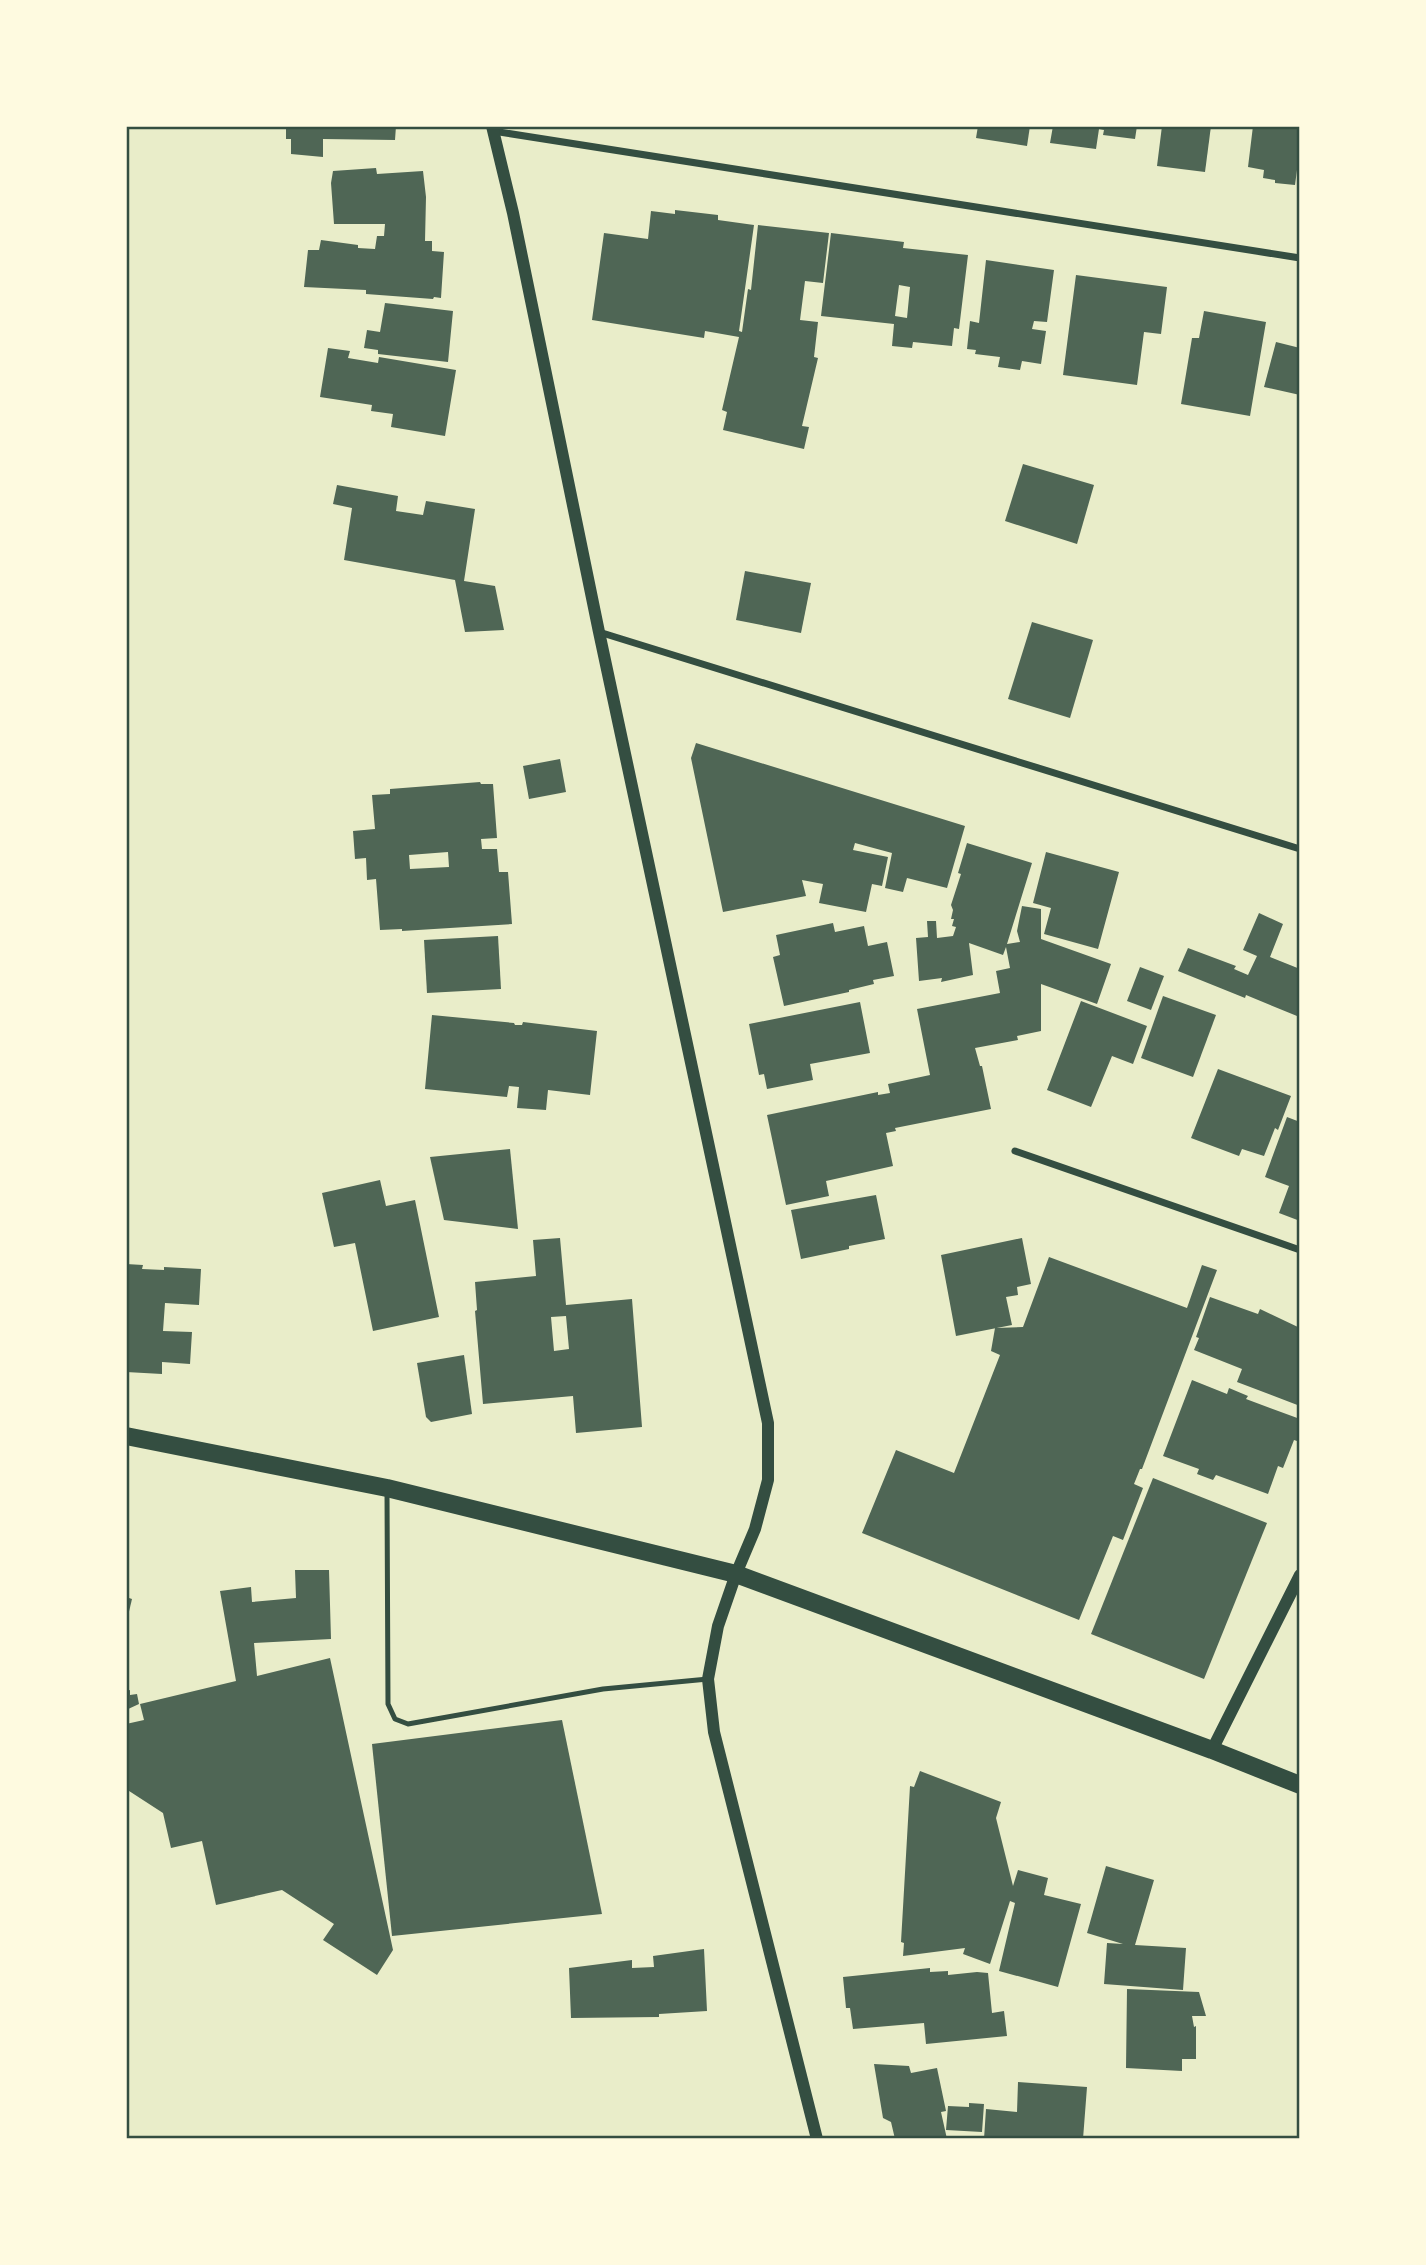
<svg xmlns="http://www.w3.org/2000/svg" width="1426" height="2265" viewBox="0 0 1426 2265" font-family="Inter,sans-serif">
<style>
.building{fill:#4f6655;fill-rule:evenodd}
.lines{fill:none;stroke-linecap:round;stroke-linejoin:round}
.service{stroke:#344e41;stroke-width:5}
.minor{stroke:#344e41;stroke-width:7}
.tertiary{stroke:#344e41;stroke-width:12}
.primary{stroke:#344e41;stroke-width:18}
.neatline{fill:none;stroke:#344e41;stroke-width:2.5}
</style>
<rect width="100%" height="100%" fill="#e9edc9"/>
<g class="building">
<path d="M 286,126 L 396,126 L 395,140 L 323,139 L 323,157 L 291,154 L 291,139 L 286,139 Z"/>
<path d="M 978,126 L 1030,126 L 1027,146 L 976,138 Z"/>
<path d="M 1053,126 L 1137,126 L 1135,139 L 1103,135 L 1104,130 L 1099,129 L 1096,149 L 1050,143 Z"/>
<path d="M 1162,126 L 1211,126 L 1205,172 L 1157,166 Z"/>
<path d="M 1253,126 L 1300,126 L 1300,147 L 1295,185 L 1275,183 L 1275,180 L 1263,178 L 1264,170 L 1248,167 Z"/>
<path d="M 376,168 L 377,174 L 423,171 L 426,197 L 425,241 L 432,241 L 432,251 L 444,252 L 441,298 L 434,297 L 433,299 L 366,294 L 366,290 L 304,287 L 308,250 L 319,250 L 321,240 L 358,245 L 358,248 L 375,249 L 377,236 L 384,236 L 385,224 L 334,224 L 331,183 L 333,171 Z"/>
<path d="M 675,210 L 718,215 L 718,220 L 754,225 L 739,331 L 742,332 L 748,289 L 751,290 L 758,225 L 829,233 L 823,283 L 805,281 L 800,320 L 818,322 L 814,357 L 818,358 L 802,426 L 809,427 L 804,449 L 723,430 L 727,412 L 722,410 L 739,337 L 705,331 L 704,338 L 592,320 L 604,233 L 648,239 L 651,211 L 675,214 Z"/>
<path d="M 831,233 L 904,242 L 903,248 L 968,255 L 959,329 L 954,328 L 952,346 L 913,342 L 912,348 L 892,346 L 894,324 L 821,316 ZM 899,285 L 910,287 L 907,318 L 895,316 Z"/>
<path d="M 986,260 L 1054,270 L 1047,322 L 1034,321 L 1032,329 L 1046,331 L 1041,364 L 1022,361 L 1020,370 L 998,367 L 1000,357 L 975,354 L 976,350 L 967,349 L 970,321 L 979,323 Z"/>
<path d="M 1076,275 L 1167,287 L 1161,334 L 1144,332 L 1137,385 L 1063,375 Z"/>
<path d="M 385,303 L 453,311 L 448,362 L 378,354 L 378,350 L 364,348 L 367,330 L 380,332 Z"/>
<path d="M 1204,311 L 1266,322 L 1250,416 L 1181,404 L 1192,338 L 1199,338 Z"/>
<path d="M 1276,342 L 1300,348 L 1300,395 L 1264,387 Z"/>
<path d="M 328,348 L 350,351 L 348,358 L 378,363 L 379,357 L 456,370 L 445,436 L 391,427 L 393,414 L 371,411 L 372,405 L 320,397 Z"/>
<path d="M 1023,464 L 1094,485 L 1077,544 L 1005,521 Z"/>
<path d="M 337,485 L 398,496 L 396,511 L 423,515 L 426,501 L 475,509 L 464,581 L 495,586 L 504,630 L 465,632 L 455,580 L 344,560 L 352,508 L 333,504 Z"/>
<path d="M 745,571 L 811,583 L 801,633 L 736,620 Z"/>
<path d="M 1032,622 L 1093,640 L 1070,718 L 1008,699 Z"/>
<path d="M 696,743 L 965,826 L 947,888 L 907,878 L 903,892 L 885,888 L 892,853 L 855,843 L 853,850 L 888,857 L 882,886 L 872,884 L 866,912 L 819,903 L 823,884 L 802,880 L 806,896 L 723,912 L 691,758 Z"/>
<path d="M 560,759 L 566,792 L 529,799 L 523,766 Z"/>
<path d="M 480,782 L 481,784 L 493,784 L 497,838 L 481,839 L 482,849 L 497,849 L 499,872 L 508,872 L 512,924 L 402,931 L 402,929 L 380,930 L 376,879 L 367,880 L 366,858 L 355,859 L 353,831 L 375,829 L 372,795 L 390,794 L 390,789 ZM 448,852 L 449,867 L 410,869 L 409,855 Z"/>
<path d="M 967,843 L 1032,863 L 1007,944 L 1020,942 L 1017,931 L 1022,906 L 1041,909 L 1041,939 L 1111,964 L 1097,1004 L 1041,984 L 1041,1031 L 1017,1036 L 1018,1040 L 975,1048 L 980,1066 L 982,1066 L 991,1109 L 895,1128 L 896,1131 L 886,1133 L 893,1166 L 826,1181 L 829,1196 L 786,1205 L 767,1115 L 878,1092 L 878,1095 L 890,1093 L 888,1084 L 930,1075 L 917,1009 L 1000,993 L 996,971 L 1010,968 L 1006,947 L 1003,955 L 969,943 L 973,975 L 941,982 L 942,978 L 919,981 L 916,938 L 928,937 L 927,921 L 936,921 L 937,938 L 953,936 L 956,927 L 952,926 L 954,919 L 951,919 L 953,910 L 951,905 L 961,874 L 958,873 Z"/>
<path d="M 1046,852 L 1119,872 L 1098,949 L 1044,934 L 1051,908 L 1033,903 Z"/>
<path d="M 1259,913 L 1283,924 L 1270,957 L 1300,969 L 1300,1015 L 1297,1014 L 1297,1016 L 1246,995 L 1245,998 L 1178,971 L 1188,948 L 1236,966 L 1234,969 L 1248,975 L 1257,956 L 1243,950 Z"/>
<path d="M 833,923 L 835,932 L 864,926 L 868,946 L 887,942 L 894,976 L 873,980 L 874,984 L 849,990 L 849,992 L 784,1006 L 773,957 L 780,955 L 776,935 Z"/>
<path d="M 498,936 L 501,989 L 427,993 L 424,940 Z"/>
<path d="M 1140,967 L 1164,976 L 1151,1010 L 1127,1001 Z"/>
<path d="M 1163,996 L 1216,1015 L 1193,1077 L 1141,1058 Z"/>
<path d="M 1081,1001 L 1147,1026 L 1133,1064 L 1112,1056 L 1091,1107 L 1047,1090 Z"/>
<path d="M 860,1002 L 870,1053 L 810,1064 L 813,1080 L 767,1089 L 764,1074 L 759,1075 L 749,1024 Z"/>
<path d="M 432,1015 L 514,1023 L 515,1025 L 522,1025 L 523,1022 L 597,1031 L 590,1095 L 548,1090 L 546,1110 L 517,1108 L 519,1087 L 509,1086 L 507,1097 L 425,1089 Z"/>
<path d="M 1218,1069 L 1291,1096 L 1278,1130 L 1275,1128 L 1264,1156 L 1242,1149 L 1239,1156 L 1191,1138 Z"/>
<path d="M 1287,1117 L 1300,1122 L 1300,1221 L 1279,1213 L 1289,1186 L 1265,1177 Z"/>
<path d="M 510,1149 L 518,1229 L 444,1220 L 430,1157 Z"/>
<path d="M 380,1180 L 386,1206 L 415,1200 L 439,1317 L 373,1331 L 355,1243 L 334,1247 L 322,1193 Z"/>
<path d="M 876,1195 L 885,1239 L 849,1246 L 849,1249 L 801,1259 L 791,1210 Z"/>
<path d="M 560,1238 L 566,1305 L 632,1299 L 642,1427 L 576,1433 L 573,1396 L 483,1404 L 475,1311 L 477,1310 L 475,1282 L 536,1276 L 533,1240 ZM 566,1316 L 569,1349 L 554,1351 L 551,1317 Z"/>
<path d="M 1022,1238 L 1031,1284 L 1017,1287 L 1018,1295 L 1006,1297 L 1012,1325 L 956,1336 L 941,1255 Z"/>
<path d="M 1049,1257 L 1187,1308 L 1202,1265 L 1217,1270 L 1142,1469 L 1140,1469 L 1134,1484 L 1143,1488 L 1123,1540 L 1113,1536 L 1079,1620 L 862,1533 L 896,1450 L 954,1473 L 1000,1355 L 991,1351 L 995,1328 L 1023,1327 Z"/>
<path d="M 126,1264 L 143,1265 L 142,1269 L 164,1270 L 164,1267 L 201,1269 L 199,1305 L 165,1303 L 163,1331 L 192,1332 L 190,1364 L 162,1362 L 162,1374 L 126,1372 Z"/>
<path d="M 1210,1297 L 1258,1314 L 1260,1309 L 1300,1328 L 1300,1406 L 1237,1382 L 1242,1369 L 1194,1350 L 1199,1338 L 1196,1337 Z"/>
<path d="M 464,1355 L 472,1414 L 431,1422 L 426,1417 L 417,1363 Z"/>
<path d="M 1192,1380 L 1227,1394 L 1229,1388 L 1248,1396 L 1246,1399 L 1300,1419 L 1300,1433 L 1297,1441 L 1294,1440 L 1283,1468 L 1278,1466 L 1268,1494 L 1216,1475 L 1213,1480 L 1197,1474 L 1199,1469 L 1163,1456 Z"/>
<path d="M 1153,1478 L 1267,1523 L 1204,1679 L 1091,1634 Z"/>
<path d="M 295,1570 L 329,1570 L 331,1639 L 254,1643 L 257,1676 L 330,1658 L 393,1950 L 377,1975 L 323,1940 L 334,1924 L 282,1890 L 216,1905 L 202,1841 L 171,1848 L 163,1813 L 126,1789 L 126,1724 L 144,1720 L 140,1704 L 236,1681 L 220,1591 L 251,1587 L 252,1602 L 296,1598 Z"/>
<path d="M 126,1597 L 132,1599 L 127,1620 L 126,1620 Z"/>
<path d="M 130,1690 L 130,1695 L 137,1694 L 139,1704 L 126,1710 L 126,1691 Z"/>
<path d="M 562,1720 L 602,1914 L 392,1936 L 372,1744 Z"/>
<path d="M 920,1771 L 1001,1802 L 996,1818 L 1013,1886 L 1018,1870 L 1048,1878 L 1044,1895 L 1081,1904 L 1058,1987 L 999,1971 L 1015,1903 L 1010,1901 L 990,1964 L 963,1954 L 965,1948 L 903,1956 L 904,1943 L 901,1942 L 910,1786 L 914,1787 Z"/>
<path d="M 1106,1866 L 1154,1880 L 1135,1945 L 1186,1948 L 1183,1990 L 1104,1984 L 1107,1943 L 1123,1944 L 1087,1933 Z"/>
<path d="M 704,1949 L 707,2011 L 659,2014 L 659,2017 L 571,2018 L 569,1968 L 632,1960 L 632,1968 L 654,1967 L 653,1956 Z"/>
<path d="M 930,1968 L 930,1972 L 948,1971 L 948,1975 L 977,1972 L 988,1973 L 992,2013 L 1004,2011 L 1007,2036 L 926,2044 L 924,2023 L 853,2029 L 850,2008 L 846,2008 L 843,1977 Z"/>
<path d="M 1127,1989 L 1199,1992 L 1206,2016 L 1192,2016 L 1194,2027 L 1196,2026 L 1196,2059 L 1182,2059 L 1182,2071 L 1126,2068 Z"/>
<path d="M 874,2064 L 909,2066 L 911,2073 L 937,2068 L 946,2111 L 941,2112 L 947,2139 L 895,2139 L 891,2122 L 883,2118 Z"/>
<path d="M 1018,2082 L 1087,2087 L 1083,2139 L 984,2139 L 986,2109 L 1017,2112 Z"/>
<path d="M 969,2103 L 984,2104 L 982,2132 L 946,2130 L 948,2106 L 969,2107 Z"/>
</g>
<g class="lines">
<path class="service" d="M 387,1491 L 388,1704 L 395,1719 L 408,1724 L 603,1689 L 708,1679"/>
<g class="minor">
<path d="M 493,131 L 1300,258"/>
<path d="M 599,632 L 1300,849"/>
<path d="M 1015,1151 L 1300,1250"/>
</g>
<g class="tertiary">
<path d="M 492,126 L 513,213 L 599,632 L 768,1423 L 768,1480 L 755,1529 L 736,1574 L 718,1626 L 708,1679 L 714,1732 L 817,2139"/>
<path d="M 1212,1750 L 1300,1575"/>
</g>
<path class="primary" d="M 126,1436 L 387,1488 L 736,1574 L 1212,1750 L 1300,1785"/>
</g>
<rect width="1426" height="2265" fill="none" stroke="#fefae0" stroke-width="256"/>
<rect x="128" y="128" width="1170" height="2009" class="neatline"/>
</svg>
